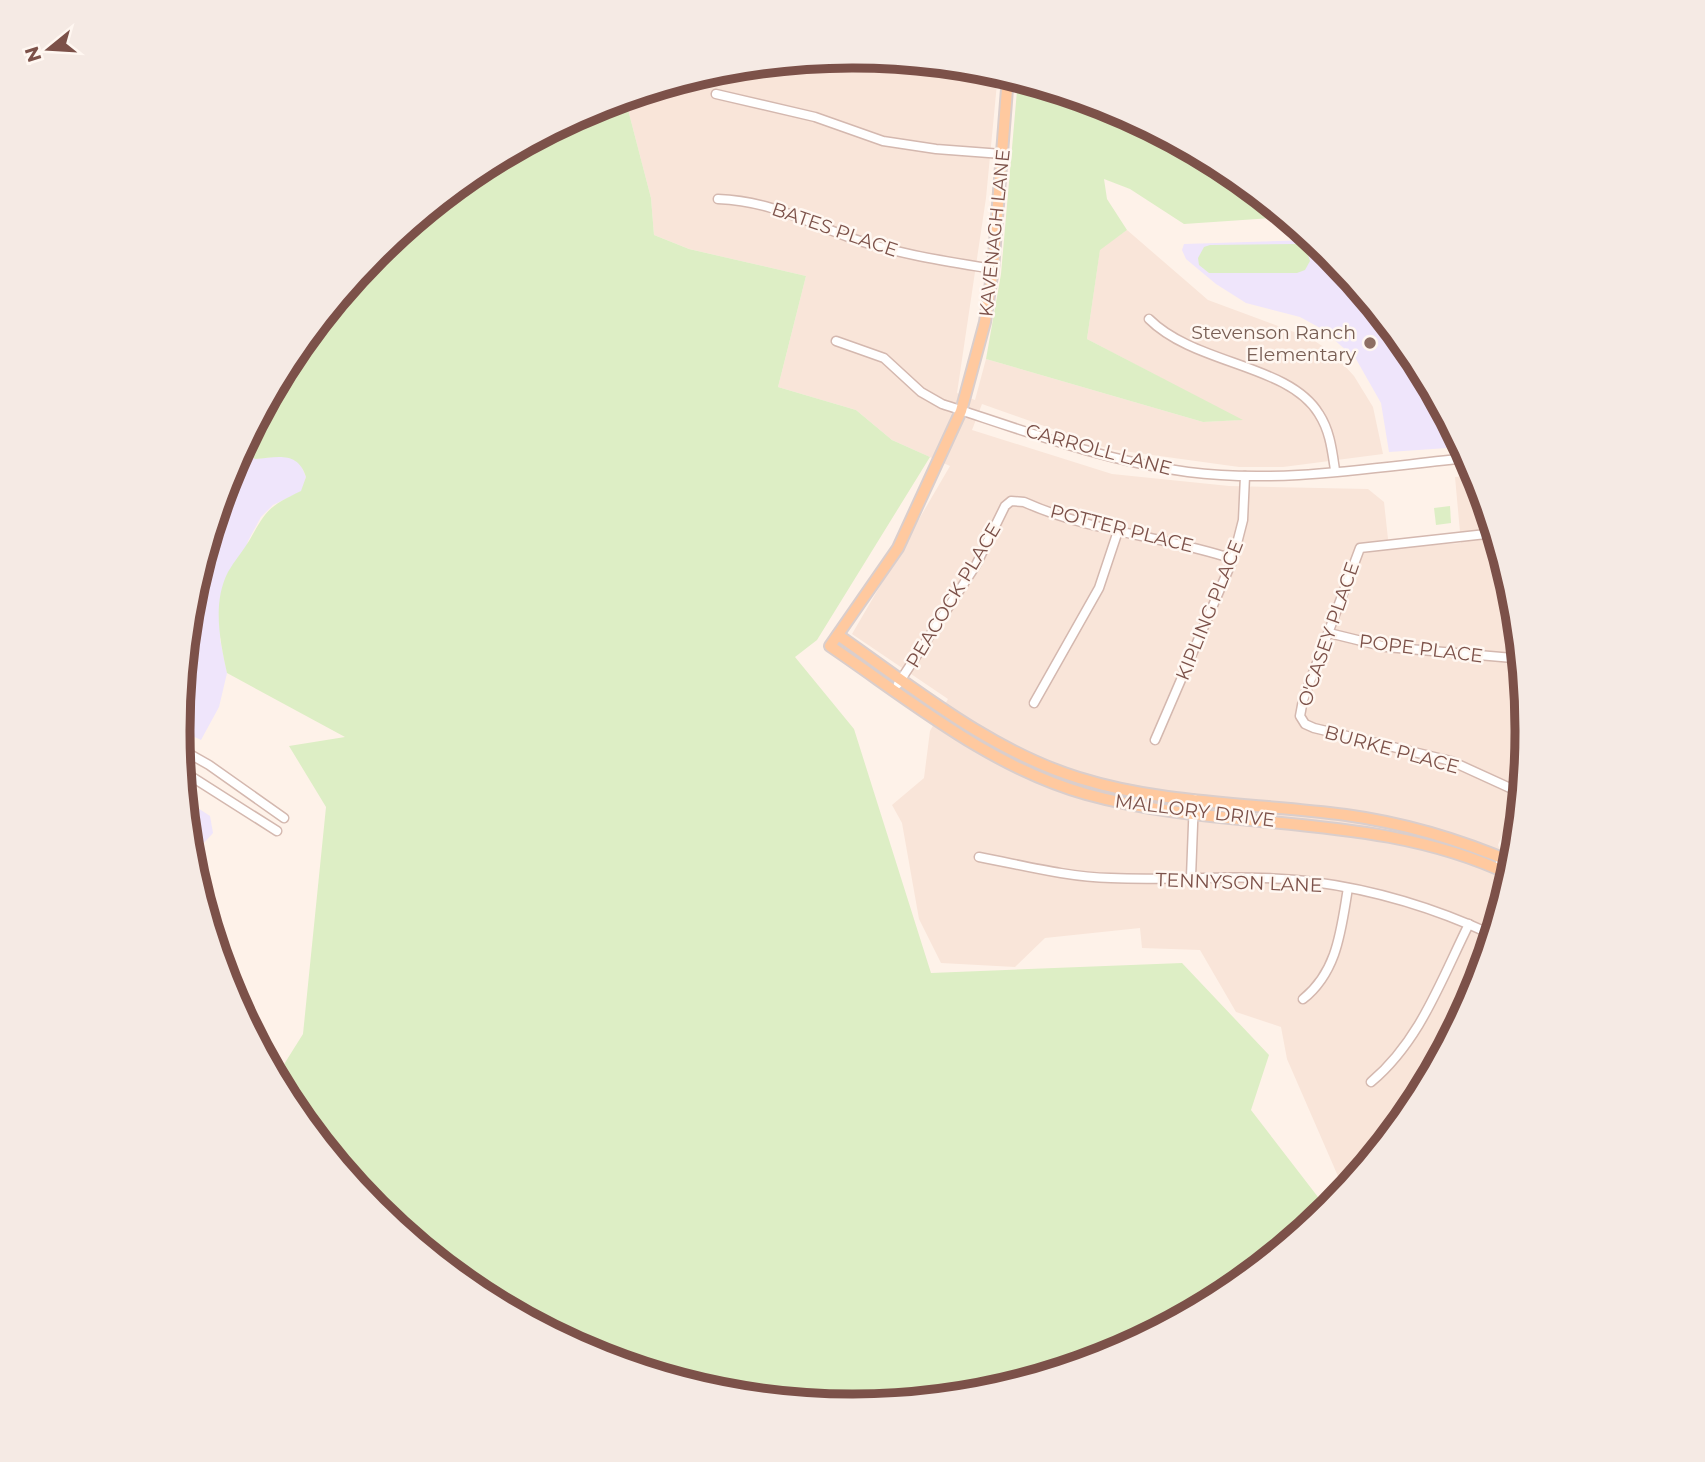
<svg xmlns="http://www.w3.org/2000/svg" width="1705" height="1462" viewBox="0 0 1705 1462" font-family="Montserrat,sans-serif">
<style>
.residential{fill:#f9e5d9}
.education{fill:#efe5fb}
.green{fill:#ddeec5}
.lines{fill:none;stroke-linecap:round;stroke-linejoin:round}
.minor-casing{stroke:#d4b8af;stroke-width:11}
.major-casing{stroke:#dacecc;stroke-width:14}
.minor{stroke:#fff;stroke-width:8}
.major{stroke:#ffc99f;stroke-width:10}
.education-dot{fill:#8d6e63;stroke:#fff7f1;stroke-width:2.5}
.labels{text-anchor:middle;stroke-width:5;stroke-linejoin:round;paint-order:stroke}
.street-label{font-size:19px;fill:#7c5149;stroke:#fff7f1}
.education-label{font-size:19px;fill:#785e54;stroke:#fff7f1;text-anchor:end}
.rim{fill:none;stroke:#7c5149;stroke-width:9}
</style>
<rect width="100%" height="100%" fill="#fef2e9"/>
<path class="residential" d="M 853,56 L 985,69 L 998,73 L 986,198 L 957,393 L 975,400 L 986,359 L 1203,422 L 1241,420 L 1087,339 L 1100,249 L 1127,230 L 1208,300 L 1310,338 L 1333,353 L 1354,376 L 1373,407 L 1383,454 L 1283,467 L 1239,467 L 1109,449 L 982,404 L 972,430 L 1112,474 L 1229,486 L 1368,489 L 1384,502 L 1389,548 L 1461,543 L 1455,477 L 1477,475 L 1515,600 L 1527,731 L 1522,790 L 1498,845 L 1511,874 L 1476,990 L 1414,1106 L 1344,1190 L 1287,1059 L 1281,1027 L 1236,1012 L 1200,950 L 1142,948 L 1140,928 L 1045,938 L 1015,967 L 941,963 L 919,919 L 902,823 L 892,805 L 924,778 L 930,731 L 948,699 L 852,634 L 950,466 L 892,440 L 856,410 L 778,387 L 806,276 L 689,249 L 654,235 L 651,198 L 625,98 L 721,69 Z"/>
<g class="education">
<path d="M 1313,240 L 1330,254 L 1414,356 L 1462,447 L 1389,452 L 1381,403 L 1356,359 L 1322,329 L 1300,317 L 1246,303 L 1216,284 L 1186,259 L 1182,250 L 1184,244 Z"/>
<path d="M 241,449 L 255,459 L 288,455 L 300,463 L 306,477 L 302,491 L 273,505 L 261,517 L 248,541 L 220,639 L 227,673 L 219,707 L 201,740 L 178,729 L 191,599 L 229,472 Z"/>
<path d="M 184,799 L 210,816 L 213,833 L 190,858 Z"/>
</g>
<g class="green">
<path d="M 1018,79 L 1111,108 L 1228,170 L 1285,217 L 1184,224 L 1130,189 L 1104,179 L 1107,199 L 1127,230 L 1100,250 L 1087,339 L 1243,420 L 1203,422 L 986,359 L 1001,274 Z"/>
<path d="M 625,98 L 651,198 L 654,235 L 689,249 L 806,276 L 778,387 L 856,410 L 892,440 L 930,457 L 817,640 L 795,657 L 854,729 L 931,973 L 1182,963 L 1269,1055 L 1251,1110 L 1328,1210 L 1227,1292 L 1110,1355 L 984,1393 L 852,1406 L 720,1393 L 594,1354 L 477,1292 L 375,1208 L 291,1106 L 276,1077 L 303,1034 L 326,807 L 289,746 L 345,737 L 227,673 C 220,641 212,603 228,572 C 234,561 243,551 249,541 C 267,509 268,507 301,491 L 306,477 C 298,451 278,457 255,459 L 241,449 C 258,418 272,383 292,355 C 368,246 497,137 625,98 Z"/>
<path d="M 1297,244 L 1306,248 L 1310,261 L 1305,270 L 1297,273 L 1209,273 L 1199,265 L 1198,258 L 1204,247 L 1210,245 Z"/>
<path d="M 1450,506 L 1451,523 L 1436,525 L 1434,508 Z"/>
</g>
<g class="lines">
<defs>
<g id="minor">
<path d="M 716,94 L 815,117 L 883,141 L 936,149 L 1002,154"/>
<path d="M 718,199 C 770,201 804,221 851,238 C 897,254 945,261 993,269"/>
<path d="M 1149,319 C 1195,365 1289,364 1319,414 C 1330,431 1332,450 1335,470"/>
<path d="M 836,341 L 884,358 L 921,392 L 942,404 C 1022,430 1104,461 1188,472 C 1280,484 1376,467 1468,458"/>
<path d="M 1495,533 L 1360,548 L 1303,700 L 1300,716 L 1305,724 L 1314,728 L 1451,761 L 1521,793"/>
<path d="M 1329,633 L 1386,647 L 1513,658"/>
<path d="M 898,684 L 976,565 L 1005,506 L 1011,501 L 1024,502 C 1090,532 1165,536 1233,559"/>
<path d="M 1034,703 L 1099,588 L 1118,531"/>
<path d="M 1155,740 L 1233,559 L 1243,520 L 1245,476"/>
<path d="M 179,748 L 209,765 L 284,818"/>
<path d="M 181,770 L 277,831"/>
<path d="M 979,857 C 1022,865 1066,877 1111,878 C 1178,881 1246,873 1314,882 C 1375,890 1437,909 1493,935"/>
<path d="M 1500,863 L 1519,821"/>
<path d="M 1191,877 L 1194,799"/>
<path d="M 1303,999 C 1338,971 1341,929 1348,888"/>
<path d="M 1371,1082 C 1420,1041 1441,980 1469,924"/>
</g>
<g id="major">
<path d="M 1008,76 L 993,269 L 985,322 L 961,411 L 898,548 L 830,646 C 911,701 990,767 1086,794 C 1226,833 1375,810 1511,875"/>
<path d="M 838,635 C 914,688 989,750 1079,778 C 1165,805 1258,803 1346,815 C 1404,823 1461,840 1514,863"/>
</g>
</defs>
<use href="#minor" class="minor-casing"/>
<use href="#major" class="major-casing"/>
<use href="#minor" class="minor"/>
<use href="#major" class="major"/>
</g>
<circle class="education-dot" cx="1370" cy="343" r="7"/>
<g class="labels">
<g class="street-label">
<text transform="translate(835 229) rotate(19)" y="7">BATES PLACE</text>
<text transform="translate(994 233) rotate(-84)" y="7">KAVENAGH LANE</text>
<text transform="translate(1099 449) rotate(15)" y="7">CARROLL LANE</text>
<text transform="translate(1122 528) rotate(14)" y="7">POTTER PLACE</text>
<text transform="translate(953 595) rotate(-59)" y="7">PEACOCK PLACE</text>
<text transform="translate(1209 610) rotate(-68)" y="7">KIPLING PLACE</text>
<text transform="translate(1328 634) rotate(-71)" y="7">O'CASEY PLACE</text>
<text transform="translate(1421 648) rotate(7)" y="7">POPE PLACE</text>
<text transform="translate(1392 749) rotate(15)" y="7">BURKE PLACE</text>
<text transform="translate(1195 810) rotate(7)" y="7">MALLORY DRIVE</text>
<text transform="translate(1239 882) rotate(2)" y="7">TENNYSON LANE</text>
</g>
<g class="education-label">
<text x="1356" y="339">Stevenson Ranch<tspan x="1356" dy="22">Elementary</tspan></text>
</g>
</g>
<path d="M0 0H1705V1462H0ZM852 68H853A662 662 0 0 1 1515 730V732A662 662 0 0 1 853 1394H852A662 662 0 0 1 190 732V730A662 662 0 0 1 852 68Z" fill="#f5eae4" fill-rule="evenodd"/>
<path class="rim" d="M852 68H853A662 662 0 0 1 1515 730V732A662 662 0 0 1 853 1394H852A662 662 0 0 1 190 732V730A662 662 0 0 1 852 68Z"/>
<g transform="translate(49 49) rotate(252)" stroke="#fff7f1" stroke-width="5" paint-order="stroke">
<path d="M0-5L12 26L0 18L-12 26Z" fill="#7c5149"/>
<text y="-10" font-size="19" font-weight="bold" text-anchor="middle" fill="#7c5149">N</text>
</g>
</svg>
